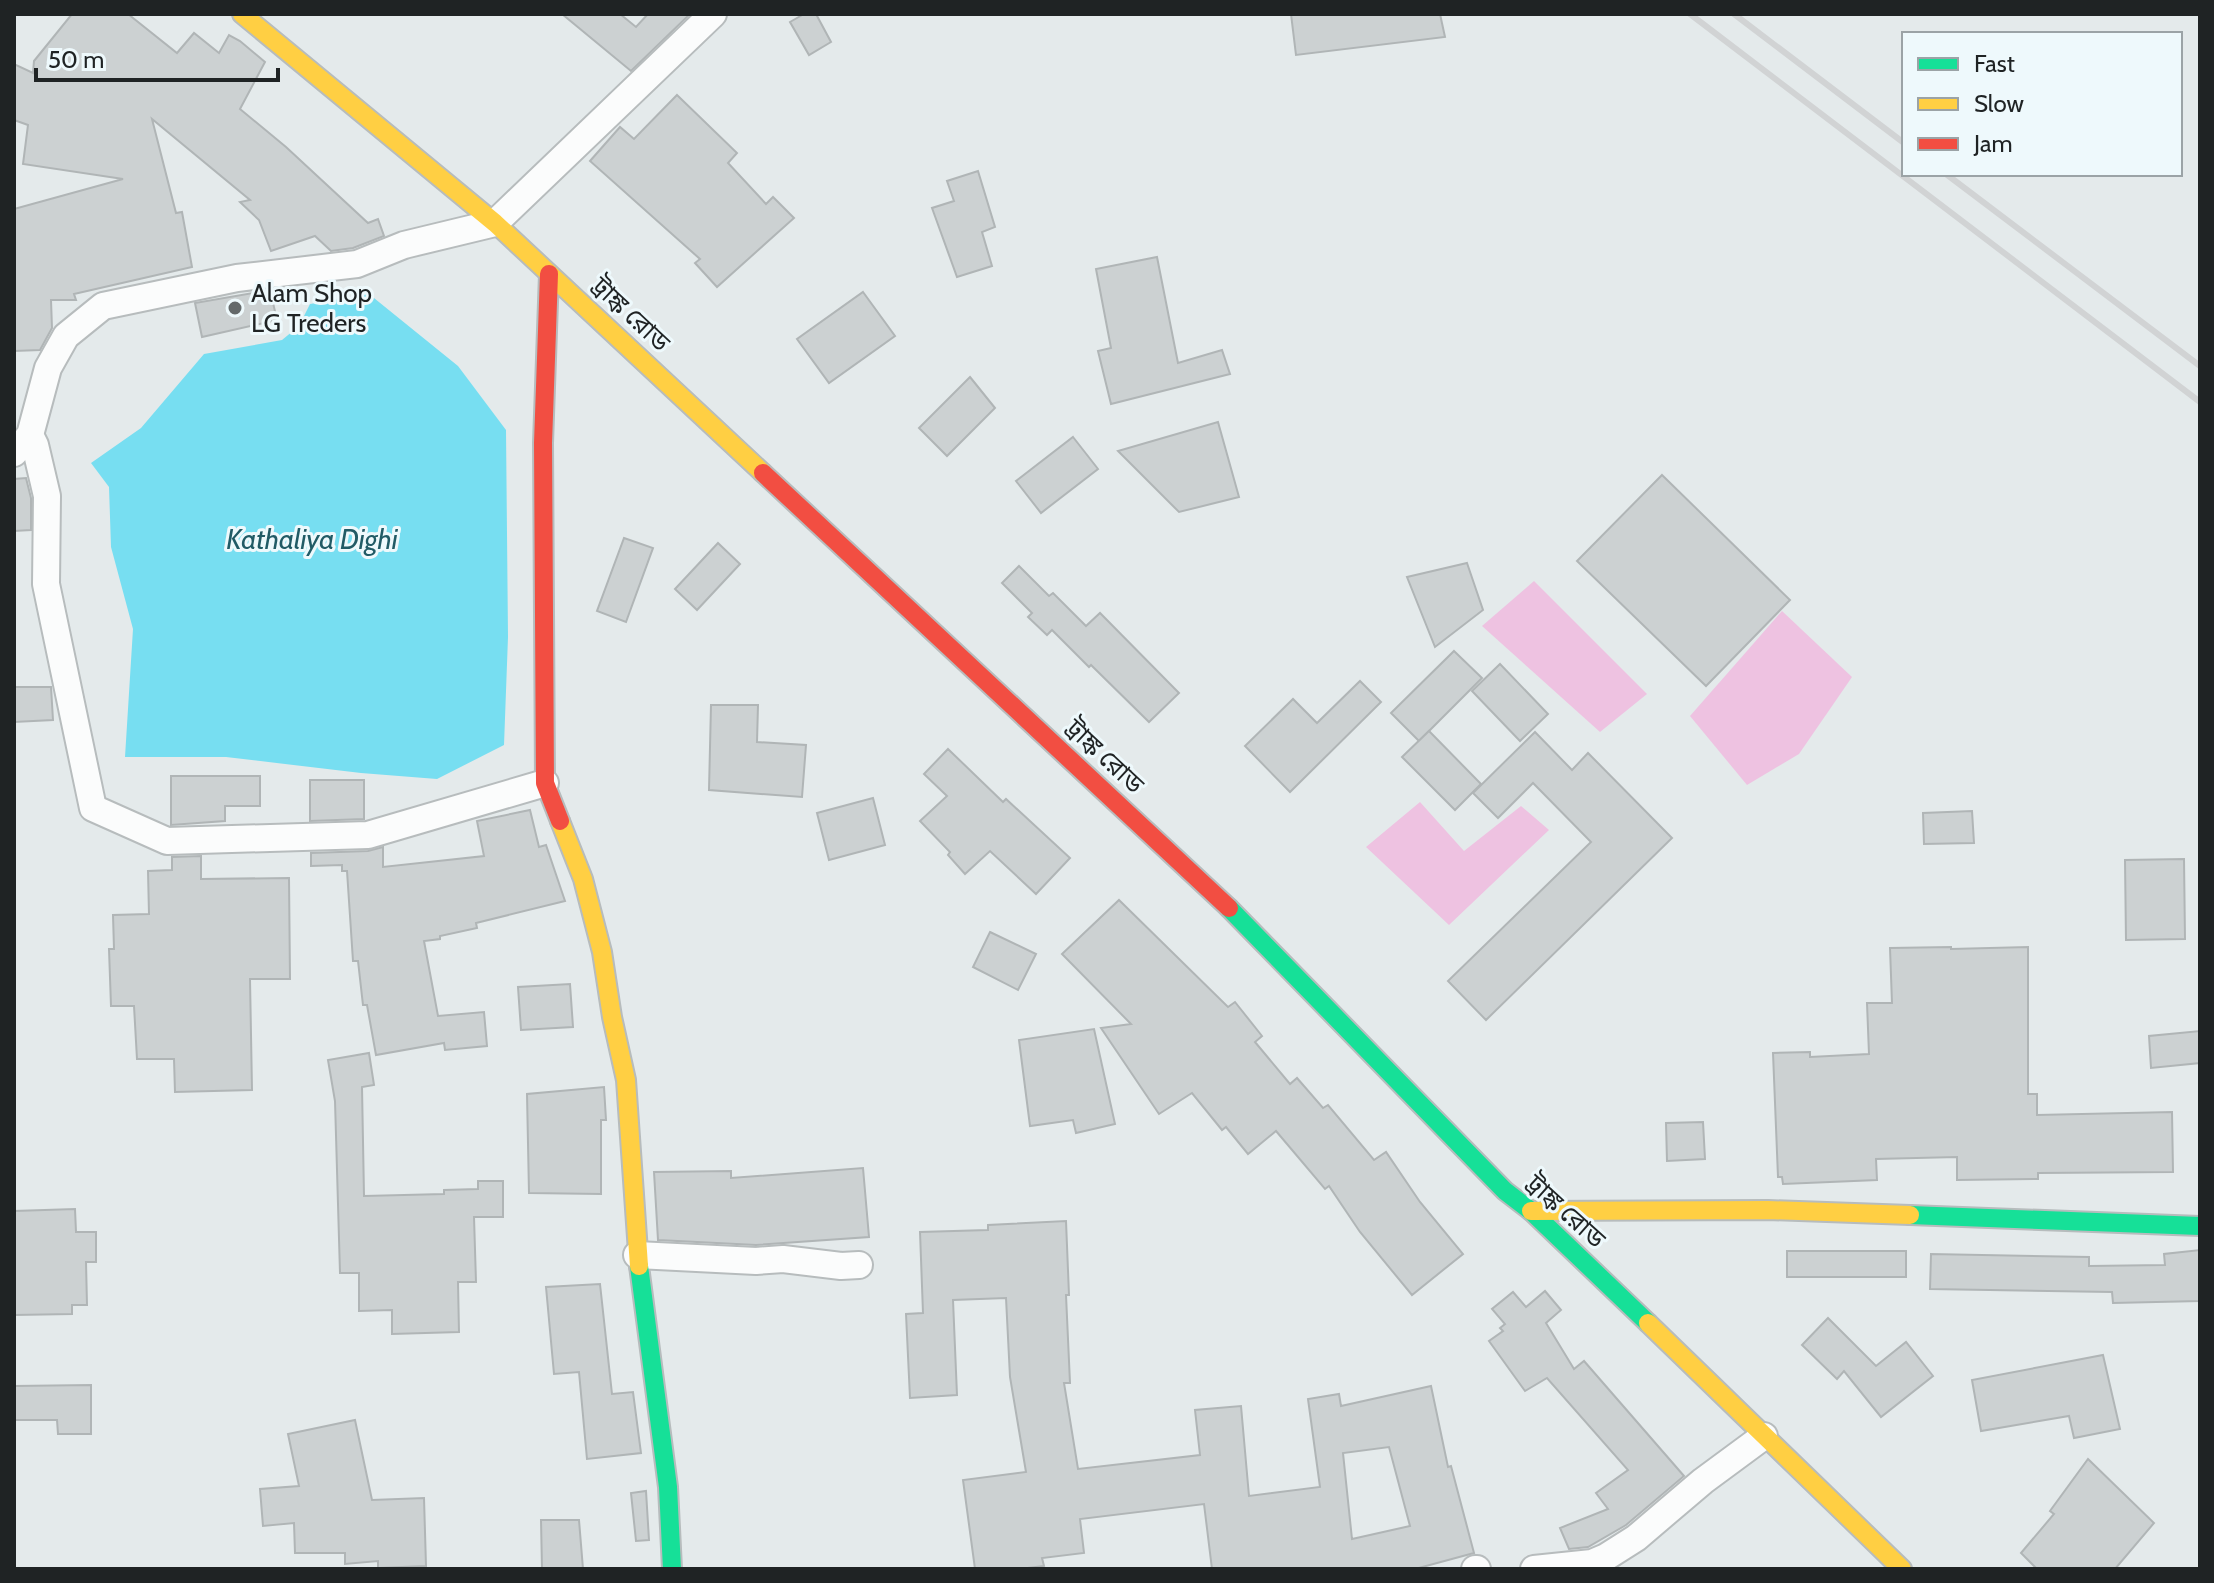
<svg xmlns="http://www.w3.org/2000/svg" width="2214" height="1583" viewBox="0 0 2214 1583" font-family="Cabin,'Noto Sans Bengali',sans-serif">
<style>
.green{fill:#eec2e1}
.water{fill:#77def1}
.building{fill:#ccd1d2;stroke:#b0b5b6;stroke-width:2;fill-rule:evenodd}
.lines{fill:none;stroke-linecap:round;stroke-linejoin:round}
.street-casing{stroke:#b7bcbd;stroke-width:30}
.fast-casing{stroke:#b7bcbd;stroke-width:22}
.slow-casing{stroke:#b7bcbd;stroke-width:22}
.jam-casing{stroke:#b7bcbd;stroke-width:22}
.street{stroke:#fbfcfc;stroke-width:26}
.fast{stroke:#16e098;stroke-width:18}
.slow{stroke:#ffcf43;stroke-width:18}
.jam{stroke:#f24e42;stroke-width:18}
.rail{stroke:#d1d3d4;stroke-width:6}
.poi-dot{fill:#64696a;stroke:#eef9fc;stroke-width:3}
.labels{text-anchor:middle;stroke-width:6;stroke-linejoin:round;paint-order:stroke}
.poi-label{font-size:26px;fill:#1f2324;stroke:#eef9fc;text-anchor:start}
.street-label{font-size:26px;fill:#1f2324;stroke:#eef9fc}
.water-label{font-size:28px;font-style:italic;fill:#215b66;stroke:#eef9fc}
</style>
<rect width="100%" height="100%" fill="#e4eaeb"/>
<g class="green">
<path d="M 1534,581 L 1647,694 L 1600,732 L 1482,626 Z"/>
<path d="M 1782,611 L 1852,677 L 1799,754 L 1747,785 L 1690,716 Z"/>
<path d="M 1420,802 L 1464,851 L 1521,806 L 1549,830 L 1449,925 L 1366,847 Z"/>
</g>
<path class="water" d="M 369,294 L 458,366 L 506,430 L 508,637 L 504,745 L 437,779 L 361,773 L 226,757 L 125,757 L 133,629 L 111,547 L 109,487 L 91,463 L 141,428 L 204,354 L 282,340 L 299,326 L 310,304 Z"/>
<g class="building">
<path d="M 72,14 L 128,14 L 177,53 L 194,33 L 219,53 L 229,35 L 240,41 L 265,62 L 240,109 L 286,147 L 368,223 L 378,219 L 384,236 L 353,248 L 331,251 L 315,236 L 271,251 L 259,220 L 240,202 L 250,200 L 152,119 L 176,213 L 182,212 L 192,267 L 74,294 L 76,300 L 51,300 L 52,328 L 40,350 L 14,351 L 14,209 L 123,179 L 23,164 L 28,125 L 14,120 L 14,64 L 33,73 L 34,61 Z"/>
<path d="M 562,14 L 620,14 L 636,27 L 648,14 L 690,14 L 631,71 Z"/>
<path d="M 804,14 L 816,14 L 831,42 L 809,55 L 790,22 Z"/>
<path d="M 1291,14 L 1440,14 L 1445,37 L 1296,55 Z"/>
<path d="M 677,95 L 737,153 L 728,163 L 766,204 L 773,197 L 794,218 L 717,287 L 695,263 L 700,259 L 590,161 L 620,127 L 634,139 Z"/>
<path d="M 978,171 L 995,227 L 982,232 L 992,266 L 957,277 L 932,208 L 954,201 L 947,181 Z"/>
<path d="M 1157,257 L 1178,363 L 1222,350 L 1230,374 L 1111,404 L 1098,351 L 1111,348 L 1096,269 Z"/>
<path d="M 270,290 L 277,320 L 202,337 L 195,303 Z"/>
<path d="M 863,292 L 895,336 L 829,383 L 797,339 Z"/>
<path d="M 970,377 L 995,408 L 947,456 L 919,428 Z"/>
<path d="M 1218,422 L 1239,497 L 1179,512 L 1118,451 Z"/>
<path d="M 1073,437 L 1098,469 L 1041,513 L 1016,481 Z"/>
<path d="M 1662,475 L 1790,600 L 1706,686 L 1577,561 Z"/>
<path d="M 26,478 L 31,498 L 31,530 L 14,531 L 14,479 Z"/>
<path d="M 624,538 L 653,548 L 626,622 L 597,611 Z"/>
<path d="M 718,543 L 740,564 L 697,610 L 675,589 Z"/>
<path d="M 1467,563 L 1483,610 L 1435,647 L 1407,577 Z"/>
<path d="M 1019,566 L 1049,596 L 1053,593 L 1086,626 L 1100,613 L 1179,693 L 1149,722 L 1091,665 L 1089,667 L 1052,630 L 1047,635 L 1028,617 L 1032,613 L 1002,583 Z"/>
<path d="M 1454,651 L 1482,678 L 1419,741 L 1391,713 Z"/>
<path d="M 1500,664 L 1548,714 L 1520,741 L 1472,691 Z"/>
<path d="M 1360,681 L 1381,702 L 1290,792 L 1245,746 L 1293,699 L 1317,723 Z"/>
<path d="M 14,687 L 51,687 L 53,720 L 14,722 Z"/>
<path d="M 711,705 L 758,705 L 757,742 L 806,745 L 802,797 L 709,790 Z"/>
<path d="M 1429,731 L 1481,784 L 1455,810 L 1402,757 Z"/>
<path d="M 1535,732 L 1572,770 L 1588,753 L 1672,838 L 1486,1020 L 1448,981 L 1591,842 L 1533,783 L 1498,818 L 1473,793 Z"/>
<path d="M 948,749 L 1003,802 L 1006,799 L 1070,858 L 1036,894 L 990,851 L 965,874 L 948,855 L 950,852 L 920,821 L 947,796 L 924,774 Z"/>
<path d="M 171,776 L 260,776 L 260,806 L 225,806 L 225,821 L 171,825 Z"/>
<path d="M 310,780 L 364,780 L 364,819 L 310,821 Z"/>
<path d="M 873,798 L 885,845 L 829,860 L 817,813 Z"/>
<path d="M 530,810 L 539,847 L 546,845 L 565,901 L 476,923 L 477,928 L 440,936 L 440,939 L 424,941 L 438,1016 L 484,1012 L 487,1046 L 445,1050 L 444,1043 L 376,1055 L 367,1005 L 363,1005 L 358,961 L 353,961 L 347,871 L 342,871 L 342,865 L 311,866 L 311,853 L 368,851 L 383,847 L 383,867 L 484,856 L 477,821 Z"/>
<path d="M 1972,811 L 1974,843 L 1924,844 L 1923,813 Z"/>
<path d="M 201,856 L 201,879 L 289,878 L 290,979 L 250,979 L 252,1090 L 175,1092 L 174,1059 L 137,1059 L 134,1006 L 111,1006 L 109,949 L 114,949 L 113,915 L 149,914 L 148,871 L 172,870 L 172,857 Z"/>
<path d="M 2184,859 L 2185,939 L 2126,940 L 2125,860 Z"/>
<path d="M 1119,900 L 1228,1007 L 1235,1002 L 1262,1036 L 1255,1042 L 1290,1084 L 1297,1078 L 1323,1108 L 1328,1105 L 1374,1160 L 1386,1152 L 1420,1202 L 1463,1254 L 1412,1295 L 1360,1232 L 1329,1186 L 1325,1189 L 1276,1131 L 1248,1154 L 1226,1127 L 1222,1130 L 1192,1093 L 1159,1114 L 1101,1028 L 1131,1024 L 1062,954 Z"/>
<path d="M 990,932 L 1036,954 L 1018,990 L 973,967 Z"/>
<path d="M 1951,947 L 1951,949 L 2028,947 L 2028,1094 L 2037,1094 L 2037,1115 L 2172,1112 L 2173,1172 L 2038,1173 L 2038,1179 L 1957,1180 L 1957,1157 L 1876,1159 L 1877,1180 L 1783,1184 L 1782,1177 L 1778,1177 L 1773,1053 L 1810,1052 L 1810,1057 L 1869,1054 L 1867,1003 L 1892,1003 L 1890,948 Z"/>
<path d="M 570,984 L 573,1027 L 521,1030 L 518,987 Z"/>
<path d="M 1094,1029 L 1115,1124 L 1076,1133 L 1073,1120 L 1030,1126 L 1019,1040 Z"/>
<path d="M 2200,1031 L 2200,1063 L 2151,1068 L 2149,1036 Z"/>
<path d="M 369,1053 L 374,1085 L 362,1087 L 364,1196 L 444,1194 L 444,1190 L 478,1189 L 478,1181 L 503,1181 L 503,1217 L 474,1217 L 476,1282 L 458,1282 L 459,1332 L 392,1334 L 392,1310 L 359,1311 L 359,1273 L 340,1273 L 335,1101 L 328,1060 Z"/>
<path d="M 604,1087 L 606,1120 L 601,1120 L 601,1194 L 529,1193 L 527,1094 Z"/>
<path d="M 1703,1122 L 1705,1159 L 1667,1161 L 1666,1123 Z"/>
<path d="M 863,1168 L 869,1237 L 756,1245 L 658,1240 L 654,1172 L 731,1171 L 731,1178 Z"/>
<path d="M 75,1209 L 76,1232 L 96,1232 L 96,1262 L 86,1262 L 87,1305 L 72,1305 L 72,1314 L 14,1315 L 14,1211 Z"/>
<path d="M 1066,1221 L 1069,1295 L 1066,1295 L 1070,1383 L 1064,1383 L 1078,1469 L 1200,1455 L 1195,1410 L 1241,1406 L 1249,1496 L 1320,1487 L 1308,1399 L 1339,1394 L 1341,1406 L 1431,1386 L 1448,1467 L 1451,1466 L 1474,1553 L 1415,1569 L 1212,1569 L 1204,1504 L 1080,1519 L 1084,1553 L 1042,1558 L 1044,1566 L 1019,1569 L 975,1569 L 963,1480 L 1026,1472 L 1010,1377 L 1006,1298 L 953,1300 L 957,1395 L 910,1398 L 906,1314 L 923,1313 L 920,1232 L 988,1230 L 988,1225 ZM 1389,1447 L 1410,1526 L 1352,1539 L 1343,1453 Z"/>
<path d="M 2200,1250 L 2200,1301 L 2113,1303 L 2112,1292 L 1930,1289 L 1931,1254 L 2089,1257 L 2089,1266 L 2165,1265 L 2164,1254 Z"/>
<rect x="1787" y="1251" width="119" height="26"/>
<path d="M 600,1284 L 612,1394 L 633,1392 L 641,1453 L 587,1459 L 579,1372 L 554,1374 L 546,1287 Z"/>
<path d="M 1545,1291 L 1561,1310 L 1546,1323 L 1574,1369 L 1584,1361 L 1684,1476 L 1626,1525 L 1588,1547 L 1569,1549 L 1560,1528 L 1608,1509 L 1596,1493 L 1628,1470 L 1547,1378 L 1525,1391 L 1489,1341 L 1503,1331 L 1500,1328 L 1505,1324 L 1492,1309 L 1513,1292 L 1526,1307 Z"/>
<path d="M 1828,1318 L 1876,1366 L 1906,1342 L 1933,1376 L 1881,1417 L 1844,1371 L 1837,1379 L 1802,1345 Z"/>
<path d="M 2103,1355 L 2120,1429 L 2074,1438 L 2069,1416 L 1981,1431 L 1972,1380 Z"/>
<path d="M 91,1385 L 91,1434 L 58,1434 L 57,1420 L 14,1420 L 14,1386 Z"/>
<path d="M 355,1420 L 372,1500 L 424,1498 L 426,1566 L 378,1568 L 378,1561 L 345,1564 L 345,1553 L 295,1553 L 294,1523 L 263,1526 L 260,1489 L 299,1486 L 288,1434 Z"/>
<path d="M 2088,1459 L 2154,1523 L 2115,1569 L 2037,1569 L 2021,1553 L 2054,1514 L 2050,1511 Z"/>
<path d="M 646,1491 L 649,1540 L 636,1541 L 631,1493 Z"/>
<path d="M 541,1520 L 579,1520 L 583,1569 L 542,1569 Z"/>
</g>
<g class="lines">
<defs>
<g id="street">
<path d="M 30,435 L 35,445 L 47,496 L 46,584 L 93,808 L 167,841 L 368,835 L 545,783"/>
<path d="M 14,453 L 30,435 L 48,368 L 66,336 L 103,306 L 237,278 L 357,264 L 404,245 L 495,223 L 713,14"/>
<path d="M 637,1255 L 756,1261 L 783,1259 L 841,1266 L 859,1265"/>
<path d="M 1475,1569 L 1477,1569"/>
<path d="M 1534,1569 L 1592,1563 L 1606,1557 L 1636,1538 L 1703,1481 L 1764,1436"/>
</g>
<g id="fast">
<path d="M 1229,908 L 1505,1191 L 1531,1211 L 1648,1323"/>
<path d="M 1910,1215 L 2200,1226"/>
<path d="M 639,1266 L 668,1487 L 672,1569"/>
</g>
<g id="slow">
<path d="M 242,14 L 495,223 L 763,473"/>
<path d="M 560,821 L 583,879 L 602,952 L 612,1017 L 626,1080 L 639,1266"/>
<path d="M 1531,1211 L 1768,1210 L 1910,1215"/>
<path d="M 1648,1323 L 1902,1569"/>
</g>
<g id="jam">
<path d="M 549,274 L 543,443 L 545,783 L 560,821"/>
<path d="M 763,473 L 1229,908"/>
</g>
</defs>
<use href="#street" class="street-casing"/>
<use href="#fast" class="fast-casing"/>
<use href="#slow" class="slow-casing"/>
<use href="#jam" class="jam-casing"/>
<use href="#street" class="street"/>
<use href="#fast" class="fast"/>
<use href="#slow" class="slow"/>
<use href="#jam" class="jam"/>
<g class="rail">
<path d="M 1690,14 L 2200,402"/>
<path d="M 1734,14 L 1904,143"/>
<path d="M 1946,174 L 2200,366"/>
</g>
</g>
<circle class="poi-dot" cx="235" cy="308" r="8"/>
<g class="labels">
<g class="poi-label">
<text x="251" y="302">Alam Shop<tspan x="251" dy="30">LG Treders</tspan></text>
</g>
<g class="street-label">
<text transform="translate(631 314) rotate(43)" y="9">ট্রাঙ্ক রোড</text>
<text transform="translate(1105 756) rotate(43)" y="9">ট্রাঙ্ক রোড</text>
<text transform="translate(1566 1211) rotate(42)" y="9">ট্রাঙ্ক রোড</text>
</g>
<g class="water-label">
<text x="312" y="549">Kathaliya Dighi</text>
</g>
</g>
<rect width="2214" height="1583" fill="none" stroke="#1f2324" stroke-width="32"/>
<rect x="1902" y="32" width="280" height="144" fill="#eef9fc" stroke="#9ba3a6" stroke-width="2"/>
<rect x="1918" y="58" width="40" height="12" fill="#16e098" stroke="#9ba3a6" stroke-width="2"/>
<text x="1974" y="72" font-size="24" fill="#1f2324">Fast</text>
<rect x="1918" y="98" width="40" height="12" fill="#ffcf43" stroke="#9ba3a6" stroke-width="2"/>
<text x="1974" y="112" font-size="24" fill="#1f2324">Slow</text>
<rect x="1918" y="138" width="40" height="12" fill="#f24e42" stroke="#9ba3a6" stroke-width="2"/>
<text x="1974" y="152" font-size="24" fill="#1f2324">Jam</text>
<path d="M36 68v12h242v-12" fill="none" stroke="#1f2324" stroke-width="4"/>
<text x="48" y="68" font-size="24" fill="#1f2324" stroke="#eef9fc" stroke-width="6" paint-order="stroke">50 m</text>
</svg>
